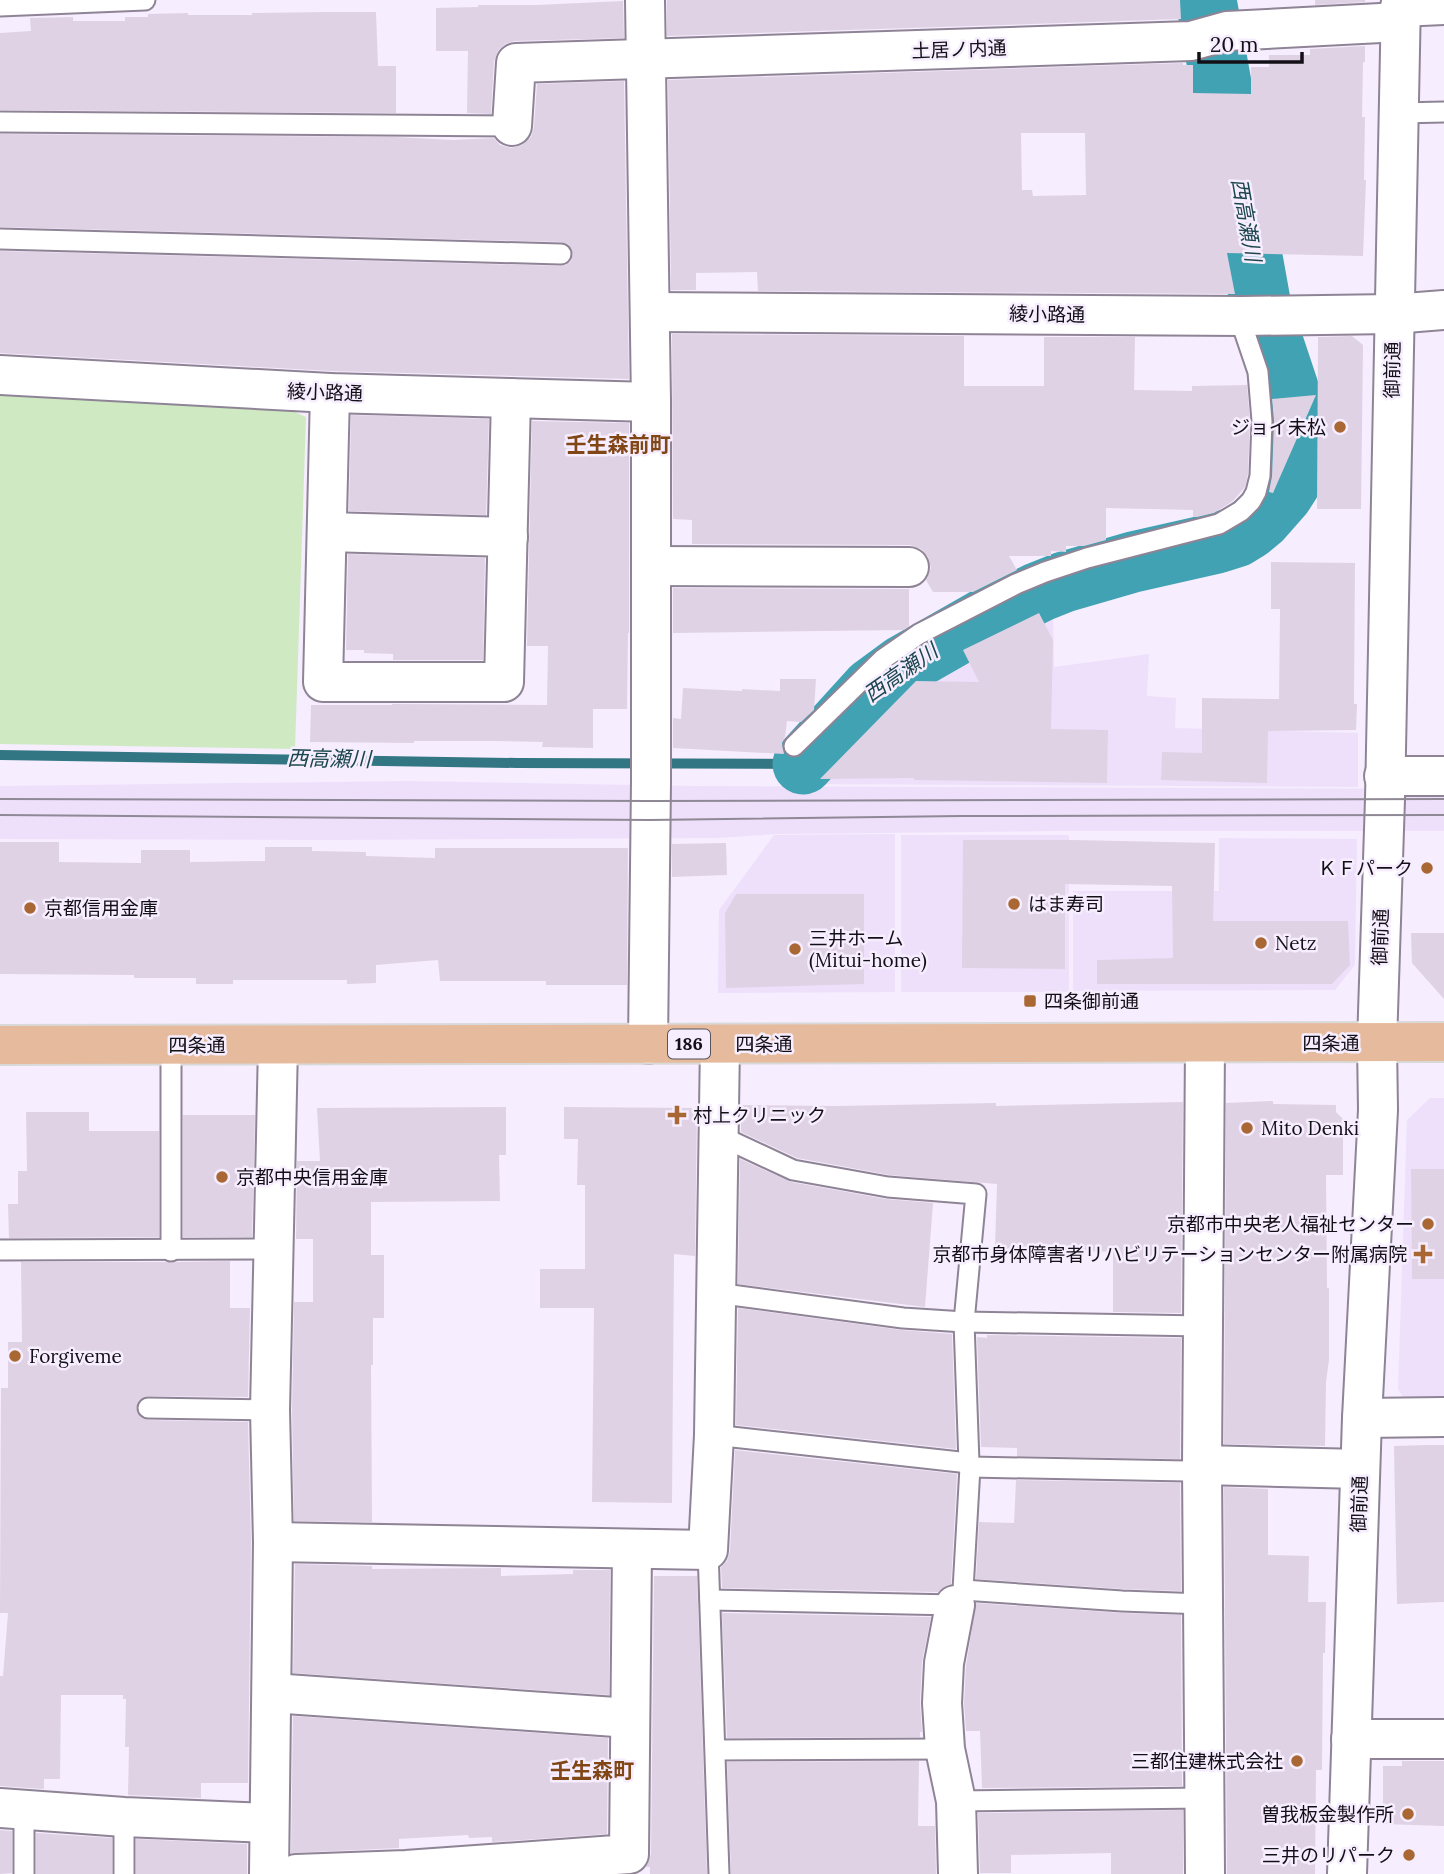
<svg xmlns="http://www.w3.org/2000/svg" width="1444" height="1874" viewBox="0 0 1444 1874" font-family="Lora,'Noto Sans JP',serif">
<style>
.built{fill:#eee0fb}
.green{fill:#cfeac3}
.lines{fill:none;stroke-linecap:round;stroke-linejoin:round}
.stream{stroke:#327683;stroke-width:10}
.river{stroke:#40a2b2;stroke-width:61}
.building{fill:#e0d2e5;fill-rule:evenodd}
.lane-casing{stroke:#8e8496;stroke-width:23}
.street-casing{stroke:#8e8496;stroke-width:42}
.secondary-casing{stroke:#8e8496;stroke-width:42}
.primary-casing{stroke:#d9d9da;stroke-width:42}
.lane{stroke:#fff;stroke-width:19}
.street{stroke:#fff;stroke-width:38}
.secondary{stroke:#fff;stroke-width:38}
.primary{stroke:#e6bb9d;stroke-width:38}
.tram{stroke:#8f8895;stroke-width:2}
.poi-dot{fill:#a96734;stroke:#f6edfe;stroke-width:2.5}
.labels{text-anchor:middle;stroke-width:5;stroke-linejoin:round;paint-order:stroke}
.shield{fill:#f6edfe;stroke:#57525c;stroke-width:2}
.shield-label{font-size:18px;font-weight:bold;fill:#130f16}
.street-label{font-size:19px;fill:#130f16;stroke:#f6edfe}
.poi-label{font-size:19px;fill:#130f16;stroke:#f6edfe;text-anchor:start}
.water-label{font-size:21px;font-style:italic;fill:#1b464d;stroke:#f6edfe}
.neighbourhood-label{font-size:21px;font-weight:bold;fill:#814616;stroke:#f6edfe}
</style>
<rect width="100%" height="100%" fill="#f6edfe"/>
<g class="built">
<path d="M 1053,603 L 1054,667 L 1149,654 L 1147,696 L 1176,698 L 1175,728 L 1358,733 L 1358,787 L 811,784 L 912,680 L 957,651 Z"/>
<path d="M 408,781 L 693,786 L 1444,789 L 1444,831 L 1056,831 L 778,834 L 717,838 L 329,840 L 0,839 L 0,786 Z"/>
<path d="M 895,834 L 895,992 L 718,993 L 719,910 L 774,835 Z"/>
<rect x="901" y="835" width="168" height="157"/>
<path d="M 1219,838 L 1357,839 L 1355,965 L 1335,990 L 1073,991 L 1073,891 L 1219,891 Z"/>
<path d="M 1430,1098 L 1444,1098 L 1444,1402 L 1407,1403 L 1398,1389 L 1407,1120 Z"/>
</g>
<path class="green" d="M 0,394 L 288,409 L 306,417 L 295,749 L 0,744 Z"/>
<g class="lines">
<path class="stream" d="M 0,755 L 517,763 L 803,764"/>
<path class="river" d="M 803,764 L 872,688 L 902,666 L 986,618 L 1039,592 L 1064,582 L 1133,562 L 1217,543 L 1236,537 L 1249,529 L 1261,519 L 1283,494 L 1297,472 L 1301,456 L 1301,427 L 1261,307 L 1206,0"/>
</g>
<g class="building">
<path d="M 667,0 L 1180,0 L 1181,19 L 667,36 Z"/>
<path d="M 1315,0 L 1365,0 L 1365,2 L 1315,5 Z"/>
<path d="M 623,1 L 624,38 L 515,41 L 505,44 L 498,51 L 494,61 L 491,114 L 467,113 L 468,51 L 436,51 L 436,8 L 478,7 L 478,5 L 536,5 Z"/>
<path d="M 325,12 L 376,12 L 378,66 L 396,66 L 396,113 L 0,110 L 0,33 L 31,31 L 30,18 L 73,17 L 73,21 L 125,21 L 125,17 L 148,17 L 148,14 L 188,13 L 188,15 L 252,15 L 252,13 Z"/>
<path d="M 1365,46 L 1365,62 L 1363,62 L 1362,117 L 1365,117 L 1364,180 L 1366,180 L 1363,256 L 1227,253 L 1235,294 L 758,291 L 757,272 L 696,273 L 696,290 L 671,290 L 668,80 L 1183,63 L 1183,65 L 1193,65 L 1193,93 L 1251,94 L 1251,67 L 1269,67 L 1269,55 L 1310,55 L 1310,49 ZM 1021,133 L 1085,133 L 1086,195 L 1033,196 L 1032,190 L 1022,190 Z"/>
<path d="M 624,81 L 629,379 L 331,371 L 0,353 L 0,251 L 561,266 L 566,265 L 571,261 L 573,254 L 568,244 L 561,242 L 0,227 L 0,134 L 395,137 L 453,140 L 494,138 L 500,145 L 511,148 L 522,145 L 531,137 L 534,127 L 537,84 Z"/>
<path d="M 672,334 L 964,336 L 964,386 L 1044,386 L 1044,337 L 1135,337 L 1134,390 L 1192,391 L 1192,386 L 1247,385 L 1250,421 L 1248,474 L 1245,487 L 1233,501 L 1214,513 L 1197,517 L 1193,517 L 1193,510 L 1106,508 L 1106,540 L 1084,546 L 1066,546 L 1066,552 L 1051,551 L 1051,556 L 1009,556 L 1017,570 L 973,592 L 933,592 L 926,580 L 931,568 L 928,557 L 921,549 L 910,545 L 692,544 L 692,520 L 673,519 Z"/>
<path d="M 1352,336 L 1363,345 L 1361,509 L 1317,509 L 1318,337 Z"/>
<path d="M 1316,395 L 1273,493 L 1269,492 L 1272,476 L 1274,421 L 1272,399 Z"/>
<path d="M 351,415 L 489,419 L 486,515 L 349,511 Z"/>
<path d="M 532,421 L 629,423 L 629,633 L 628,633 L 627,709 L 593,709 L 593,748 L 542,747 L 543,742 L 495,741 L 414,741 L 414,743 L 310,742 L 311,705 L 392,705 L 392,704 L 547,705 L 548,646 L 527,646 Z"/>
<path d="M 348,554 L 485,558 L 483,660 L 393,660 L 393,654 L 364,653 L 364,650 L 346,650 Z"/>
<path d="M 1271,562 L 1355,563 L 1354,704 L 1357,704 L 1356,730 L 1268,731 L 1267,783 L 1161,780 L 1162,752 L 1202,753 L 1202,698 L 1279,699 L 1280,609 L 1271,609 Z"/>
<path d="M 673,588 L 909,589 L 909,626 L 904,630 L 673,633 Z"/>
<path d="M 1039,613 L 1053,640 L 1051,729 L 1108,730 L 1107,783 L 914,780 L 914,778 L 820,779 L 916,681 L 979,682 L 963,650 Z"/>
<path d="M 780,679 L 816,679 L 814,710 L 801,722 L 787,721 L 785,737 L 782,743 L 784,754 L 673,748 L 673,718 L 681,719 L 683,688 L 742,691 L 742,689 L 780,691 Z"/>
<path d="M 963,840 L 1073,840 L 1215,843 L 1213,921 L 1348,921 L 1350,965 L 1332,984 L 1097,984 L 1097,960 L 1173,958 L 1172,886 L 1065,884 L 1065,969 L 962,968 Z"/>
<path d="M 0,842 L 59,842 L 59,862 L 141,863 L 141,850 L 190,850 L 190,862 L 265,861 L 265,847 L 312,847 L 312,851 L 366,852 L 366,856 L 435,858 L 435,848 L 628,848 L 627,985 L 546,985 L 546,981 L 440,981 L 438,960 L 376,965 L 376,983 L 347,984 L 347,980 L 233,980 L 233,984 L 196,984 L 196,978 L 134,978 L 134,975 L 0,974 Z"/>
<path d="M 726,843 L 727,875 L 672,877 L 672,844 Z"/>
<path d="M 736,894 L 864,894 L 864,984 L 726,988 L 725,913 Z"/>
<path d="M 1411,933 L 1444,933 L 1444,999 L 1412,963 Z"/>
<path d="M 1273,1101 L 1273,1104 L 1336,1105 L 1336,1112 L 1343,1119 L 1343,1175 L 1326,1175 L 1327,1288 L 1329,1288 L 1329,1360 L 1326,1382 L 1325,1446 L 1224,1444 L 1226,1103 Z"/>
<path d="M 1183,1102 L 1181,1313 L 1113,1312 L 1113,1252 L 995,1248 L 997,1184 L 890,1175 L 797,1158 L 741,1132 L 741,1105 L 837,1106 L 996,1103 L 996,1106 Z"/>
<path d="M 506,1107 L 506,1155 L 499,1155 L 500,1201 L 371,1202 L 371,1255 L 384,1255 L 384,1318 L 373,1318 L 373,1365 L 371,1365 L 372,1522 L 294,1521 L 292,1410 L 294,1302 L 313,1302 L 313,1239 L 296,1239 L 297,1161 L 320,1161 L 317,1108 Z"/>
<path d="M 564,1107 L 697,1108 L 695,1256 L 674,1254 L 672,1503 L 592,1502 L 594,1308 L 540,1308 L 540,1269 L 585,1269 L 585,1185 L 577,1185 L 578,1139 L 564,1139 Z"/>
<path d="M 26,1112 L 89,1112 L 89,1131 L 159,1131 L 159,1237 L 9,1238 L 8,1204 L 18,1204 L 18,1171 L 27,1171 Z"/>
<path d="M 183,1115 L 255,1115 L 252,1237 L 183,1237 Z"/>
<path d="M 740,1159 L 791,1182 L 886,1199 L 933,1203 L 925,1307 L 738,1284 Z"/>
<path d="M 1411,1169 L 1444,1169 L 1444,1279 L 1412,1279 Z"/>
<path d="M 230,1261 L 230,1308 L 250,1308 L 248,1397 L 148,1396 L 143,1397 L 138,1401 L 136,1408 L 141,1418 L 148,1420 L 248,1422 L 251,1542 L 248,1783 L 201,1783 L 201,1798 L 128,1795 L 129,1747 L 125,1747 L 126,1699 L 123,1699 L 123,1695 L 61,1695 L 60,1779 L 44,1779 L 44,1789 L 0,1786 L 0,1676 L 3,1676 L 8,1613 L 0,1613 L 1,1388 L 8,1388 L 8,1342 L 22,1342 L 21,1262 L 165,1262 L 172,1263 L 177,1262 Z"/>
<path d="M 738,1308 L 901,1330 L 952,1334 L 956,1449 L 736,1425 Z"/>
<path d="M 987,1335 L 1181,1338 L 1180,1459 L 1017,1456 L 1017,1448 L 981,1447 L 977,1337 L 987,1338 Z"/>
<path d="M 1426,1445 L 1444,1445 L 1444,1602 L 1397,1604 L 1394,1446 Z"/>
<path d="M 735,1450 L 957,1474 L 951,1584 L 947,1585 L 938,1592 L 722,1588 L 721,1567 L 727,1561 L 730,1551 Z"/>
<path d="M 1016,1480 L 1180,1483 L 1181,1591 L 1123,1589 L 976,1579 L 979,1522 L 1014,1523 Z"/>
<path d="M 1224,1487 L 1268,1489 L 1268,1555 L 1309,1556 L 1308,1602 L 1326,1602 L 1325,1653 L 1323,1653 L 1322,1770 L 1316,1770 L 1315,1874 L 1227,1874 Z"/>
<path d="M 295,1564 L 372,1566 L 372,1569 L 501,1568 L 501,1576 L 573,1574 L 573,1570 L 610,1570 L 609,1695 L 293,1673 Z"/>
<path d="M 654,1576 L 697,1576 L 707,1874 L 650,1874 L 650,1867 L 646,1867 L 651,1854 Z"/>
<path d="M 976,1603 L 1121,1613 L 1181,1615 L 1182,1786 L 982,1788 L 980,1731 L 966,1731 L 964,1703 L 966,1666 Z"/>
<path d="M 722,1613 L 931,1617 L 922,1662 L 920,1702 L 922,1732 L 920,1732 L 920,1737 L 727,1738 Z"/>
<path d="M 293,1716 L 608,1738 L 607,1834 L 492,1842 L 492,1837 L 469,1838 L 468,1835 L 399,1839 L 399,1848 L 291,1853 Z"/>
<path d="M 919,1761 L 918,1826 L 935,1826 L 936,1874 L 731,1874 L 727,1762 Z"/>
<path d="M 1402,1761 L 1444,1761 L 1444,1826 L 1383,1824 L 1383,1766 L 1402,1766 Z"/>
<path d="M 1183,1810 L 1183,1874 L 1111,1874 L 1111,1853 L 1011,1855 L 1011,1873 L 980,1873 L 978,1813 Z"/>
<path d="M 0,1830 L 12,1831 L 12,1873 L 0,1874 Z"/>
<path d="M 36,1833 L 112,1838 L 112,1874 L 36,1874 Z"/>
<path d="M 136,1839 L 247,1844 L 247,1874 L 136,1874 Z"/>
</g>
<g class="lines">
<defs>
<g id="lane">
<path d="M 0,6 L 145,0"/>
<path d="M 1399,113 L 1444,112"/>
<path d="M 0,122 L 512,126"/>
<path d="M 0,239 L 561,254"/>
<path d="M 794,746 L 883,659 L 919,634 L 1016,584 L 1045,572 L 1087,558 L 1219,524 L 1241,511 L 1251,501 L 1256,492 L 1260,476 L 1262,421 L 1258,372 L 1239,316"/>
<path d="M 171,1045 L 171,1251"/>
<path d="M 718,1135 L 793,1170 L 888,1187 L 976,1194 L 964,1322 L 969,1463"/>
<path d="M 0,1250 L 273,1249"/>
<path d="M 716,1293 L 903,1318 L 964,1322 L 1203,1326"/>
<path d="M 148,1408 L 270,1410"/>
<path d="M 714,1435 L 969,1463 L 970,1467 L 1187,1471 L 1202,1465"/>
<path d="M 708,1550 L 719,1874"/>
<path d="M 963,1590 L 1122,1601 L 1203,1604"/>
<path d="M 710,1600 L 955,1605 L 963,1590 L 970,1467"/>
<path d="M 716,1750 L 945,1749"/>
<path d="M 956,1801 L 1203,1798"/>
<path d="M 24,1811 L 24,1874"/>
<path d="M 124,1874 L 124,1817"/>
</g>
<g id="street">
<path d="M 645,0 L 651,402 L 651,781 L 648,1044"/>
<path d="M 1400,7 L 1444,5"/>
<path d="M 512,126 L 516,63 L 1191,41 L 1227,31 L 1400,22"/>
<path d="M 650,312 L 1242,316 L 1393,314 L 1444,310"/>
<path d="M 0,375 L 330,393 L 651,402"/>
<path d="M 330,393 L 323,682 L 504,682 L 511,398"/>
<path d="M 327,532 L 508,537"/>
<path d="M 651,566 L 909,567"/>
<path d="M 1384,776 L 1444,776"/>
<path d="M 1205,1044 L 1202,1465 L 1205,1874"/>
<path d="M 1362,1418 L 1444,1417"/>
<path d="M 1202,1465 L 1360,1469"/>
<path d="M 273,1542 L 708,1550 L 714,1435 L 720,1044"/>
<path d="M 955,1605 L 944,1663 L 942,1703 L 945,1749 L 956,1801 L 958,1874"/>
<path d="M 272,1693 L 630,1718"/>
<path d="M 1351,1739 L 1444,1739"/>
<path d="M 0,1808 L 124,1817 L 268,1823"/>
<path d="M 269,1874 L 273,1542 L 270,1410 L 278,1045"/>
<path d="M 296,1874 L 406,1870 L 629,1854 L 632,1549"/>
</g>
<path id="secondary" d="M 1347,1874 L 1362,1418 L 1378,1110 L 1377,1043 L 1385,799 L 1401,0"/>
<path id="primary" d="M 0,1045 L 1444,1042"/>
</defs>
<use href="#lane" class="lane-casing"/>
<use href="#street" class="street-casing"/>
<use href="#secondary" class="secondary-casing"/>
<use href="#primary" class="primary-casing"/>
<use href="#lane" class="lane"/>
<use href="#street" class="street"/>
<use href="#secondary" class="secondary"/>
<use href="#primary" class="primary"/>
<g class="tram">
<path d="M 0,799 L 650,801 L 1444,799"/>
<path d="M 0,815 L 650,820 L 961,816 L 1444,815"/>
</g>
</g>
<g class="poi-dot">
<circle cx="1340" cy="427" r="7"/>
<circle cx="1427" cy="868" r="7"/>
<circle cx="1014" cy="904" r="7"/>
<circle cx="30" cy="908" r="7"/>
<circle cx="1261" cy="943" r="7"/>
<circle cx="795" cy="949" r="7"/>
<rect x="1023" y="994" width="14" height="14" rx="3.5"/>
<path d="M673.5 1104.5h7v7h7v7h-7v7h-7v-7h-7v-7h7z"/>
<circle cx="1247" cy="1128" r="7"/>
<circle cx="222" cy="1177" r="7"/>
<circle cx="1428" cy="1224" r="7"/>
<path d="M1419.5 1243.5h7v7h7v7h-7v7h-7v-7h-7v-7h7z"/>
<circle cx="15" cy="1356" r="7"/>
<circle cx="1297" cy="1761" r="7"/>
<circle cx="1408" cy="1814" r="7"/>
<circle cx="1409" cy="1855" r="7"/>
</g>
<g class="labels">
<rect class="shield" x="668" y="1029.5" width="42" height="29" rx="5"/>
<g class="shield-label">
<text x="689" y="1050">186</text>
</g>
<g class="street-label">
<text transform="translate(959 49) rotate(-2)" y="7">土居ノ内通</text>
<text transform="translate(1047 314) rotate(1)" y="7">綾小路通</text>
<text transform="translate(1392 370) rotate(-89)" y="7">御前通</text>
<text transform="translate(325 392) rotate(2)" y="7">綾小路通</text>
<text transform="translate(1380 937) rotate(-88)" y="7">御前通</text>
<text x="1331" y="1050">四条通</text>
<text x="764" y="1051">四条通</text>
<text x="197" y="1052">四条通</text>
<text transform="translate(1359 1504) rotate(-88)" y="7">御前通</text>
</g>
<g class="poi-label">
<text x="1326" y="434" text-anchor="end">ジョイ未松</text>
<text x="1413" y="875" text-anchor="end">ＫＦパーク</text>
<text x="1028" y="911">はま寿司</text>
<text x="44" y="915">京都信用金庫</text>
<text x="809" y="945">三井ホーム<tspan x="809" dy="22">(Mitui-home)</tspan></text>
<text x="1275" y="950">Netz</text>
<text x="1044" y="1008">四条御前通</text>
<text x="693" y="1122">村上クリニック</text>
<text x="1261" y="1135">Mito Denki</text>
<text x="236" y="1184">京都中央信用金庫</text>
<text x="1414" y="1231" text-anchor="end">京都市中央老人福祉センター</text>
<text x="1407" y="1261" text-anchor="end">京都市身体障害者リハビリテーションセンター附属病院</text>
<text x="29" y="1363">Forgiveme</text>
<text x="1283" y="1768" text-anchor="end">三都住建株式会社</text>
<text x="1394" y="1821" text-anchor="end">曽我板金製作所</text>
<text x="1395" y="1862" text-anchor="end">三井のリパーク</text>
</g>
<g class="water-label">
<text transform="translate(1246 220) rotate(80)" y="7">西高瀬川</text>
<text transform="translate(901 673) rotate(-35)" y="7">西高瀬川</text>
<text transform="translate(329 759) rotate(1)" y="7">西高瀬川</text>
</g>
<g class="neighbourhood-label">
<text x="618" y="452">壬生森前町</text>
<text x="592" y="1778">壬生森町</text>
</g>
</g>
<path d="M1199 52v10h103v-10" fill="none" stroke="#130f16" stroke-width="3.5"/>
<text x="1210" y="52" font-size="21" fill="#130f16" stroke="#f6edfe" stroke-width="5" paint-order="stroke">20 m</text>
</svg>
